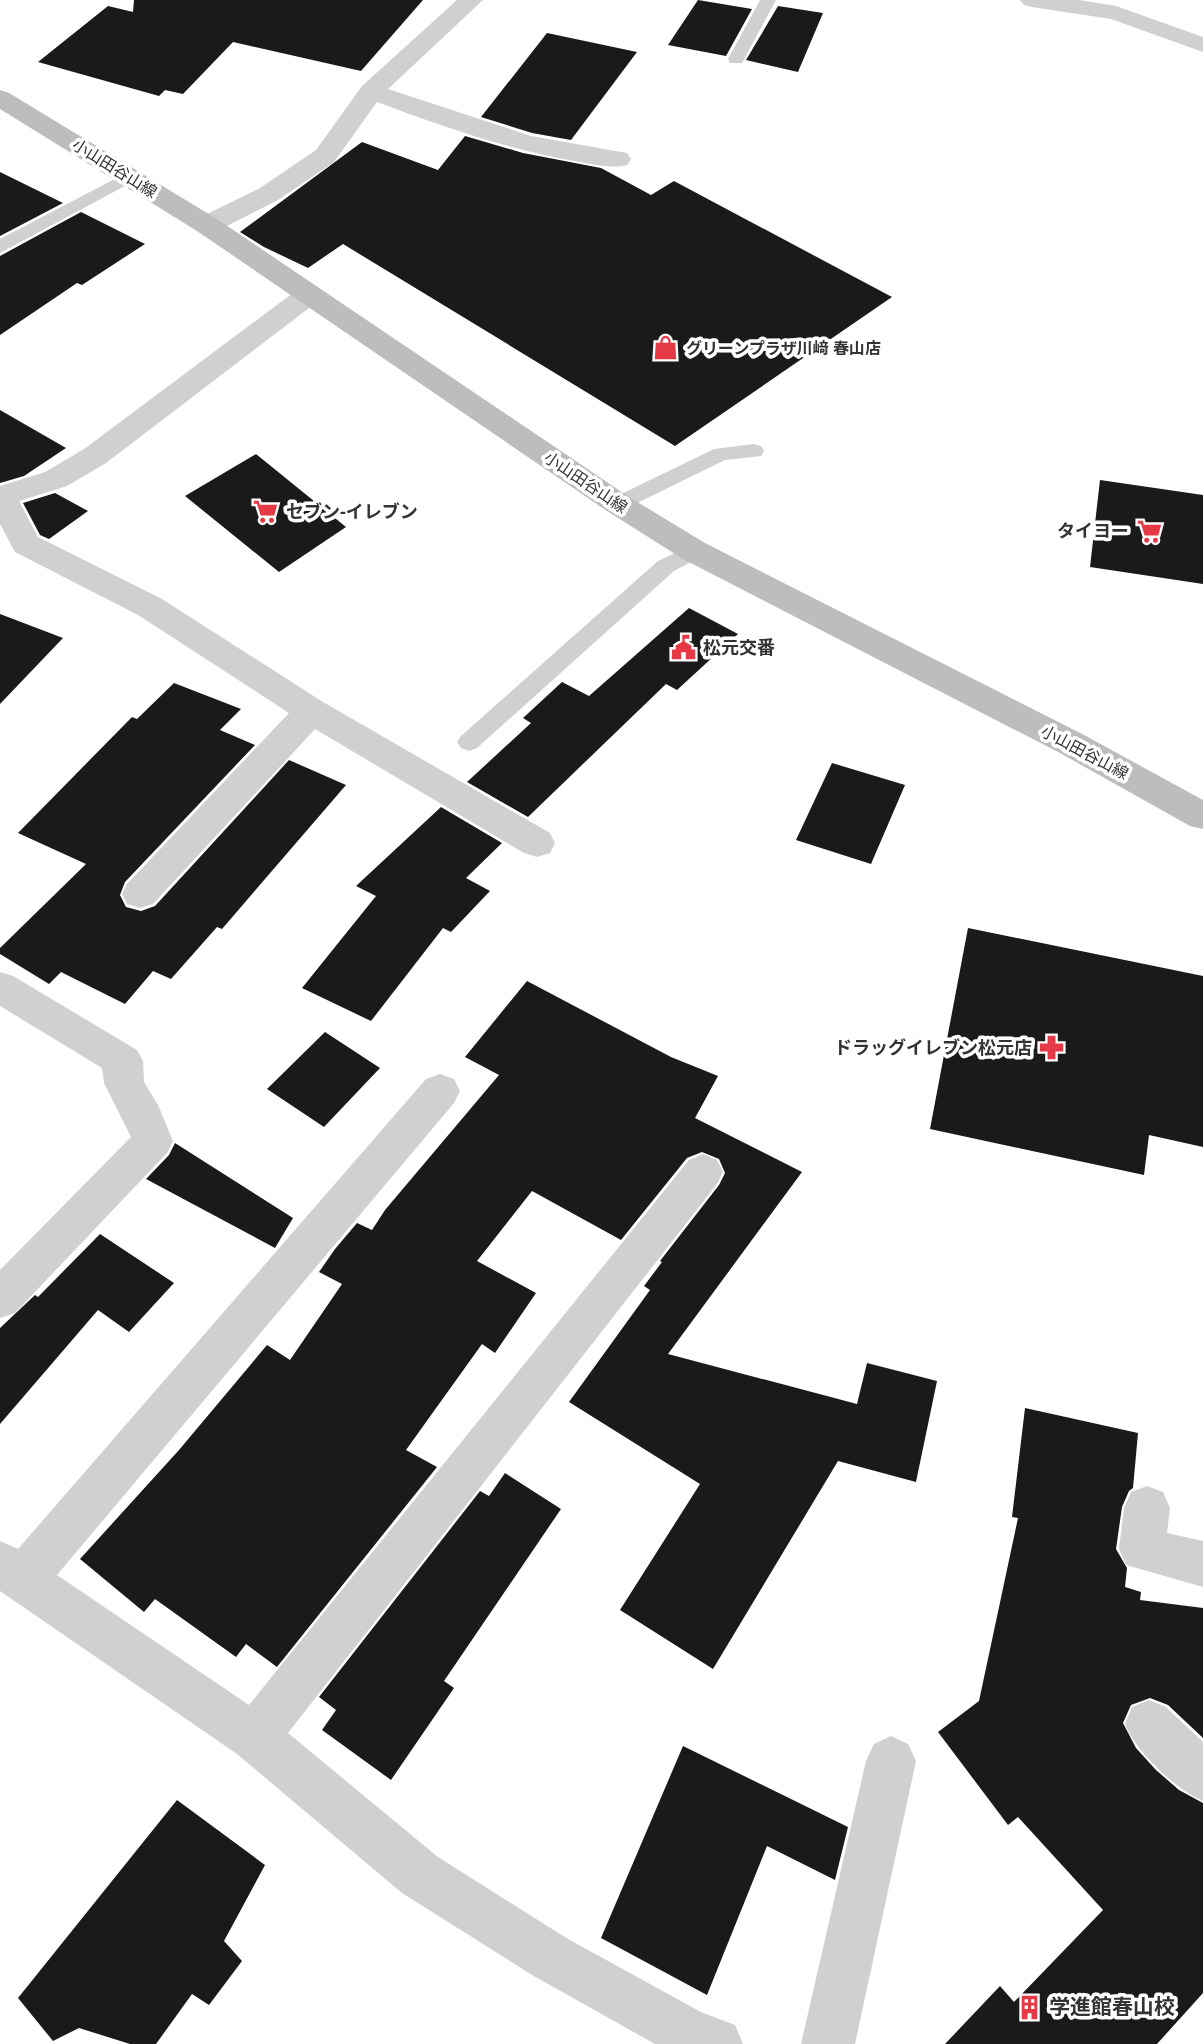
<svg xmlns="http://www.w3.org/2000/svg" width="1203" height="2044" viewBox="0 0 1203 2044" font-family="'Open Sans','Noto Sans JP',sans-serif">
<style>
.building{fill:#1a1a1a}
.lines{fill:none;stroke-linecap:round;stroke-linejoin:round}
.lane{fill:#d0d0d0;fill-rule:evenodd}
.street{fill:#d0d0d0;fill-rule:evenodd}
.secondary{fill:#bdbdbd;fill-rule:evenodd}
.labels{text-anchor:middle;stroke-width:7;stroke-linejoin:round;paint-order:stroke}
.far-street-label{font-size:16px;fill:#333;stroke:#fff}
.far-poi-label{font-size:16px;font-weight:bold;fill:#333;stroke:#fff;text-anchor:start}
.poi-label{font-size:18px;font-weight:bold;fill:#333;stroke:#fff;text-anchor:start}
.near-poi-label{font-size:21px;font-weight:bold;fill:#333;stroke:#fff;text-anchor:start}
</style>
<rect width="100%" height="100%" fill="#fff"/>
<g class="building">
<path d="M 134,0 L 423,0 L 361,71 L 233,42 L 183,94 L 165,90 L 159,96 L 38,62 L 108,6 L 133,12 Z"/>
<path d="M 698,0 L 752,9 L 726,56 L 668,45 Z"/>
<path d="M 778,6 L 823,13 L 798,72 L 746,60 Z"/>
<path d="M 547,33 L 637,52 L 571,140 L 532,133 L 481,117 Z"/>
<path d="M 465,136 L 523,153 L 601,168 L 651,195 L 674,181 L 892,297 L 675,446 L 343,244 L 308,268 L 264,247 L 240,232 L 362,142 L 438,170 Z"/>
<path d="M 0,172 L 63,203 L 0,236 Z"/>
<path d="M 81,212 L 145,244 L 82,285 L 77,283 L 0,335 L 0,256 Z"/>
<path d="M 0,410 L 66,448 L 24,476 L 0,483 Z"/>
<path d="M 256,454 L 346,527 L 279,572 L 185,496 Z"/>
<path d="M 1100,480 L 1203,495 L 1203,584 L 1090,567 Z"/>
<path d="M 55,493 L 88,511 L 49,539 L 40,535 L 23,503 Z"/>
<path d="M 689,608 L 738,634 L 677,690 L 666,684 L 528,817 L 467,782 L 531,723 L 523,718 L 562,682 L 589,696 Z"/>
<path d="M 0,614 L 63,638 L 0,704 Z"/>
<path d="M 174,683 L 241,709 L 220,730 L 255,745 L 125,882 L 120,895 L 126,907 L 141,911 L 155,906 L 289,760 L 346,785 L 222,929 L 217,927 L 171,979 L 153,971 L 125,1004 L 61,972 L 49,984 L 0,954 L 0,948 L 86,864 L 18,833 L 132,717 L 137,719 Z"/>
<path d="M 832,763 L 905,785 L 871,864 L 796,840 Z"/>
<path d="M 441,807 L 502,843 L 466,878 L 490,891 L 451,932 L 443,928 L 371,1021 L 302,988 L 376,896 L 356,886 Z"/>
<path d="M 968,928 L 1203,976 L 1203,1147 L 1149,1135 L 1144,1175 L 930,1129 Z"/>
<path d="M 527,981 L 671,1057 L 718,1076 L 695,1118 L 802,1172 L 668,1354 L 857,1404 L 867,1363 L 937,1381 L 916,1482 L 838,1461 L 713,1669 L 620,1610 L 700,1484 L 569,1402 L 650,1290 L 644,1286 L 662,1262 L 660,1261 L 719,1185 L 725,1173 L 719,1159 L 702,1152 L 687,1158 L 621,1240 L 532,1191 L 477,1261 L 536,1293 L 495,1353 L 482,1344 L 406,1450 L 437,1467 L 277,1667 L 246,1644 L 236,1657 L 155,1599 L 144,1612 L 80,1559 L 179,1450 L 267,1345 L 290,1360 L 342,1284 L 319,1272 L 335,1249 L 357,1223 L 372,1230 L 385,1210 L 499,1075 L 465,1057 Z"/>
<path d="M 325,1032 L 380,1068 L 324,1127 L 267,1089 Z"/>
<path d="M 175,1143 L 293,1218 L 275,1248 L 146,1179 L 169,1155 Z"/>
<path d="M 100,1234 L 174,1283 L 129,1332 L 98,1310 L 0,1424 L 0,1328 L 35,1295 L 38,1297 Z"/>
<path d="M 1025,1408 L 1138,1433 L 1133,1488 L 1129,1491 L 1122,1507 L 1116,1549 L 1127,1568 L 1125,1587 L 1141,1592 L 1140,1600 L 1203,1608 L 1203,1738 L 1168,1705 L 1150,1698 L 1131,1705 L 1123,1723 L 1136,1748 L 1156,1770 L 1179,1790 L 1203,1803 L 1203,1993 L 1157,2044 L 945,2044 L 1000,1986 L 1014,2002 L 1103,1910 L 1018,1817 L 1008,1825 L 938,1732 L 979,1701 L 1018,1518 L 1012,1517 Z"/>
<path d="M 505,1473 L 561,1509 L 444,1681 L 454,1688 L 391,1780 L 322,1730 L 336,1710 L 319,1697 L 480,1491 L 489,1496 Z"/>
<path d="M 683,1746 L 848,1827 L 835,1880 L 767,1846 L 707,1995 L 601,1938 Z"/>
<path d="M 177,1800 L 265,1865 L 224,1941 L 242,1961 L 209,2005 L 192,1994 L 156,2044 L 130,2044 L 79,2028 L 53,2041 L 18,1998 Z"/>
</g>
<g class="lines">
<g class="lane">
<path d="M 760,0 L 776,0 L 742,63 L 730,63 L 728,59 Z"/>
<path d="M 130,171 L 136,172 L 139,176 L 136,180 L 0,253 L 0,239 Z"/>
<path d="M 754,444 L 761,446 L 764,451 L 761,456 L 725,460 L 625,509 L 611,509 L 607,504 L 611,499 L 714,449 Z"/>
<path d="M 694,544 L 702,546 L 705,551 L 702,556 L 674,571 L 477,748 L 469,751 L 461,748 L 457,742 L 461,736 L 658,561 Z"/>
</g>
<g class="street">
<path d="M 457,0 L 483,0 L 388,89 L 531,136 L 627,153 L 631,159 L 627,165 C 610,169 591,164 574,161 C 506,149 441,126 377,102 L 334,162 L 278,200 L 217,231 L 207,233 L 197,231 L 193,225 L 197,219 L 260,188 L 316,150 L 362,86 Z"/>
<path d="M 1020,0 L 1079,0 L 1116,6 L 1203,37 L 1203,52 L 1111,19 L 1032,7 L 1024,5 Z"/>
<path d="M 307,288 L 317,290 L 321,296 L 317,302 L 106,463 L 67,486 L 19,501 L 38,537 L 162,599 L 323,702 L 550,833 L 555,843 L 550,853 L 537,857 L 524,853 L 315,729 L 153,904 L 140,908 L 127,904 L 122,894 L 127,884 L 289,713 L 138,615 L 15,552 L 0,524 L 0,486 L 45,472 L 84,449 L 297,290 Z"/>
<path d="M 0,972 L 13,976 L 137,1050 L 143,1061 L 144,1082 L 158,1105 L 173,1141 L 167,1153 L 15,1313 L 0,1318 L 0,1270 L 131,1137 L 104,1083 L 102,1068 L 0,1006 Z"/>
<path d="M 440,1074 L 454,1079 L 460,1091 L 454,1103 L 57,1575 L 249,1705 L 689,1160 L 703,1154 L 717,1160 L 723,1172 L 717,1184 L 288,1733 L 438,1857 L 568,1939 L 701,2012 L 735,2025 L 743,2044 L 655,2044 L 532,1975 L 402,1893 L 237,1754 L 0,1591 L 0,1541 L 18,1549 L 426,1079 Z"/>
<path d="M 1147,1486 L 1163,1492 L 1170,1508 L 1167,1533 L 1203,1541 L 1203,1587 L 1126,1565 L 1119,1549 L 1124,1508 L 1131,1492 Z"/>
<path d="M 1149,1700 L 1166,1707 L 1203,1742 L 1203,1801 C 1175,1789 1136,1752 1125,1724 L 1132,1707 Z"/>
<path d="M 891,1736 L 908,1744 L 916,1761 L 855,2044 L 801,2044 L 866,1761 L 874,1744 Z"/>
</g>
<path class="secondary" d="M 0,90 L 9,93 L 217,219 L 629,497 L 705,543 L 1084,735 L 1203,800 L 1203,829 L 1190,826 L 1060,753 L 683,559 L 607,511 L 197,231 L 0,109 Z"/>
</g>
<defs>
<symbol id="shop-bare" viewBox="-9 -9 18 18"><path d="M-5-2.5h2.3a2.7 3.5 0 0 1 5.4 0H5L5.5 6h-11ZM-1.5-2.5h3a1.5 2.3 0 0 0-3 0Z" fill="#e63946" stroke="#fff" stroke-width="2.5" paint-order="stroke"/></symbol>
<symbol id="supermarket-bare" viewBox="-9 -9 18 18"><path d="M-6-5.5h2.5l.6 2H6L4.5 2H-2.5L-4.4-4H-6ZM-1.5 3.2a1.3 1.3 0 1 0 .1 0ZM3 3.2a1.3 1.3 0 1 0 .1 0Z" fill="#e63946" stroke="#fff" stroke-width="2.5" paint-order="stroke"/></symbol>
<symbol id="civic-bare" viewBox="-9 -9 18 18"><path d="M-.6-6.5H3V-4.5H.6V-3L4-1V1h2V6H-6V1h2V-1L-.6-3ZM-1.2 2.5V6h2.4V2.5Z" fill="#e63946" stroke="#fff" stroke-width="2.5" paint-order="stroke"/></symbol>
<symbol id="pharmacy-bare" viewBox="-9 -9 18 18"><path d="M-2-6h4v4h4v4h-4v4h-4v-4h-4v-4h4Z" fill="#e63946" stroke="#fff" stroke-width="2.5" paint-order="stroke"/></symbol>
<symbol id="building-bare" viewBox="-9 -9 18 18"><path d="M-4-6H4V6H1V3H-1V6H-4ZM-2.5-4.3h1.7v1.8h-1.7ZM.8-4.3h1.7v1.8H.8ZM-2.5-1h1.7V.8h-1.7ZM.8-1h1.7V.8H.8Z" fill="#e63946" stroke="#fff" stroke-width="2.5" paint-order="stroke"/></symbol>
</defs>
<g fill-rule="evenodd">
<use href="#shop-bare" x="648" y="330" width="35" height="35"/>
<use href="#supermarket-bare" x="248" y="494" width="35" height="35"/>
<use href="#supermarket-bare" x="1132" y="514" width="35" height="35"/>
<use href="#civic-bare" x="666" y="630" width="35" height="35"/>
<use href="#pharmacy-bare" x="1034" y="1030" width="35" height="35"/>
<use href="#building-bare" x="1012" y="1990" width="35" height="35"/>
</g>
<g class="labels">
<g class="far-street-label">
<text transform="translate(115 168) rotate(32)" y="6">小山田谷山線</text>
<text transform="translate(586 482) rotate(34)" y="6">小山田谷山線</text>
<text transform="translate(1085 752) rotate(28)" y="6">小山田谷山線</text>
</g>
<g class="far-poi-label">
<text x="686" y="354">グリーンプラザ川﨑 春山店</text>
</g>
<g class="poi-label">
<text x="286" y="518">セブン-イレブン</text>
<text x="1129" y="537" text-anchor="end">タイヨー</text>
<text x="703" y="654">松元交番</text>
<text x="1032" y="1054" text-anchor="end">ドラッグイレブン松元店</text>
</g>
<g class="near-poi-label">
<text x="1049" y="2014">学進館春山校</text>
</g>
</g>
</svg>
